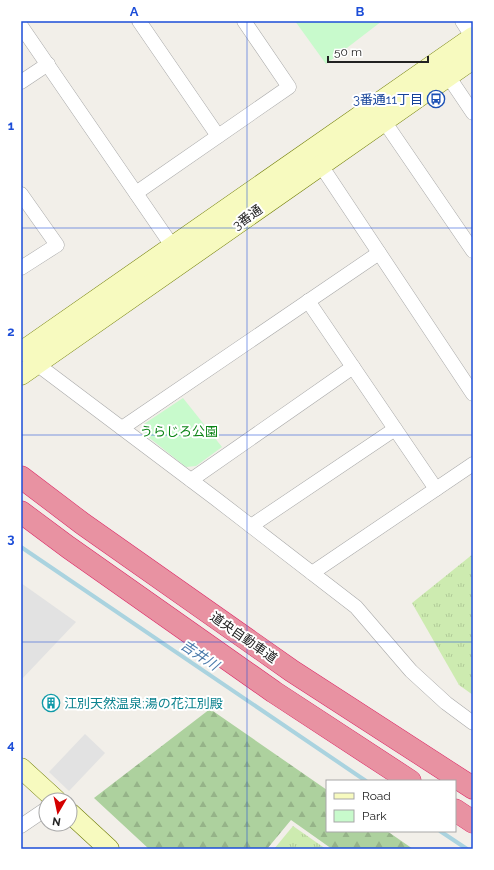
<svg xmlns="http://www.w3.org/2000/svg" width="494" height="870" viewBox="0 0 494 870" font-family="Raleway,'Noto Sans JP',sans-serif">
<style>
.grass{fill:url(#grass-tufts)}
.forest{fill:url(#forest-firs)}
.park{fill:#c8facc}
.parking{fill:#e2e2e2}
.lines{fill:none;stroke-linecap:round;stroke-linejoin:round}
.stream{stroke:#aad3df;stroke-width:4}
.street-casing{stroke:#a9a9a9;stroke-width:15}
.secondary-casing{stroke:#707d05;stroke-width:21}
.highway-casing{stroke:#dc2a67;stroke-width:23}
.street{stroke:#fff;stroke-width:14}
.secondary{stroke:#f7fabf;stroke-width:20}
.highway{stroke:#e892a2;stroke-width:22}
.grid{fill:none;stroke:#1d4ed8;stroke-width:1;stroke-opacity:0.55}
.labels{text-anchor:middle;stroke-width:4;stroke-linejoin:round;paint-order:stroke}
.transit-label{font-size:13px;fill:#164399;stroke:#fff;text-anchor:end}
.street-label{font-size:13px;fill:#222;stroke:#fff}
.park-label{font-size:13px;fill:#0c8416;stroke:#fff}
.culture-label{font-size:13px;fill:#0d838f;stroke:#fff;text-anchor:start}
.water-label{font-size:14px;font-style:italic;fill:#4a7aab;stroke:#fff}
.neatline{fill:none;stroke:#1d4ed8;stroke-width:1.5}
.grid-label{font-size:13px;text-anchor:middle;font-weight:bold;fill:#1d4ed8}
</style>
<defs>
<pattern id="grass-tufts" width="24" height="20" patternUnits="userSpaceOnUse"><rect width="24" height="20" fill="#cdebb0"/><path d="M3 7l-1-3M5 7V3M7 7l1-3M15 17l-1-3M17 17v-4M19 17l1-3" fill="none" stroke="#b0c997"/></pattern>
<pattern id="forest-firs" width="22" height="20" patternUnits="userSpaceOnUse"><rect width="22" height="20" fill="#add19e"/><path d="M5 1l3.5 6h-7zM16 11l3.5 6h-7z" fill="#95b388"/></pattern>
</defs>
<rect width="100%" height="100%" fill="#f2efe9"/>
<g class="grass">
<path d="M 473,554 L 473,695 L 459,685 L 412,603 Z"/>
<path d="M 293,826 L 326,849 L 274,849 Z"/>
</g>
<path class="forest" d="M 210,709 L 327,790 L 327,831 L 387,831 L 413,849 L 332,849 L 291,820 L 267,849 L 149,849 L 94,798 Z"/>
<g class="park">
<path d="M 295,21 L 382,21 L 326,64 Z"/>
<path d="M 183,398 L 222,447 L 196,466 L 186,467 L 142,432 L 144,424 Z"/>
</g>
<g class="parking">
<path d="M 21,583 L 76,622 L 21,680 Z"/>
<path d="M 85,734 L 105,753 L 69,791 L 49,772 Z"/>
</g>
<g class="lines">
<g class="stream">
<path d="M 21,547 L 366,781"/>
<path d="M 440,831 L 467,849"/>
</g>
<defs>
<g id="street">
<path d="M 139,21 L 218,136"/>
<path d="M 462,21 L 473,38"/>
<path d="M 21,26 L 177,253"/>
<path d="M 448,76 L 473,113"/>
<path d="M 21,82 L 48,64"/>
<path d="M 384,121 L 473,251"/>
<path d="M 316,158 L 473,394"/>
<path d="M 136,193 L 289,87 L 244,21"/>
<path d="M 21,194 L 57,245 L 21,268"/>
<path d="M 308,301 L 436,489"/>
<path d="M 30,359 L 216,499 L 356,607 L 411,671 L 446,703 L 473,723"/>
<path d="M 122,428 L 379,253"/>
<path d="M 191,480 L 353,367"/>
<path d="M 251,526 L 395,429"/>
<path d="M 312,573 L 473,464"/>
<path d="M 21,826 L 46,809"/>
</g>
<g id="secondary">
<path d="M 21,352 L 473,37"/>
<path d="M 21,375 L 473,59"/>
<path d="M 21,768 L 56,800"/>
<path d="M 70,813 L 109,849"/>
</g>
<g id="highway">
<path d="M 21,477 L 83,524 L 292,671 L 473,788"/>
<path d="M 21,512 L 68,547 L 274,692 L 410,781"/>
<path d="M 455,810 L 473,822"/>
</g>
</defs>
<use href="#street" class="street-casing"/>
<use href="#secondary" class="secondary-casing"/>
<use href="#highway" class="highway-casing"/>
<use href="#street" class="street"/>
<use href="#secondary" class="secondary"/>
<use href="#highway" class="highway"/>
</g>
<path class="grid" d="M 247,21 L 247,849M 21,228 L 473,228M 21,435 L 473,435M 21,642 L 473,642"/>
<defs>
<symbol id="bus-ring" viewBox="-11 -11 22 22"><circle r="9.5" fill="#fff" stroke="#1a4fb4" stroke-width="1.5"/><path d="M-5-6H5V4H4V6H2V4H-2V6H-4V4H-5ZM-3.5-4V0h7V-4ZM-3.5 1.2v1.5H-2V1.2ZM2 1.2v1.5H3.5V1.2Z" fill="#1a4fb4"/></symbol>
<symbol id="building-ring" viewBox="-11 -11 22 22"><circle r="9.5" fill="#fff" stroke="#0f9aa8" stroke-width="1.5"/><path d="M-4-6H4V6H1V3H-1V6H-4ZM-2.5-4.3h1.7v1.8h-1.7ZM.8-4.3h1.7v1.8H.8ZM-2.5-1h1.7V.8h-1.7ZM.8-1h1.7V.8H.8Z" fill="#0f9aa8"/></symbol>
</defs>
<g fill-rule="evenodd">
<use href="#bus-ring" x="426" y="89" width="20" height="20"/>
<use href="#building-ring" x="41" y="693" width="20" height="20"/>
</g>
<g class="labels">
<g class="transit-label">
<text x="423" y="104">3番通11丁目</text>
</g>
<g class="street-label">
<text transform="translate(247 217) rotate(-35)" y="5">3番通</text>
<text transform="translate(244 637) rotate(35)" y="5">道央自動車道</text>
</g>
<g class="park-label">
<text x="179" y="436">うらじろ公園</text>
</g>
<g class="culture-label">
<text x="64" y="708">江別天然温泉;湯の花江別殿</text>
</g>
<g class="water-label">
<text transform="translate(200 655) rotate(34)" y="5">吉井川</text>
</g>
</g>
<rect width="494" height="870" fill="none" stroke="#ffffff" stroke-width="44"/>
<rect x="326" y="780" width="130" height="52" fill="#ffffff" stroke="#a7a7a7"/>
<rect x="334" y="793" width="20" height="6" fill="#f7fabf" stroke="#a7a7a7"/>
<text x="362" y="800" font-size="12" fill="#222222">Road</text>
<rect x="334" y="810" width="20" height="12" fill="#c8facc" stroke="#a7a7a7"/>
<text x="362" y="820" font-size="12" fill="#222222">Park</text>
<g transform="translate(58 812) rotate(189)"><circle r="19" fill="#ffffff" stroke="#a7a7a7"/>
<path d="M0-3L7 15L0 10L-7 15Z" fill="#d40000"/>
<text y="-6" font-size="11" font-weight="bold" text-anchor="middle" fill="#222222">N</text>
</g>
<path d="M328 56v6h100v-6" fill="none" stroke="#222222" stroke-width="2"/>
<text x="334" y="56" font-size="12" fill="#222222" stroke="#ffffff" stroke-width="3" paint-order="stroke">50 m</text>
<rect x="22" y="22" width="450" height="826" class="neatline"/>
<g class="grid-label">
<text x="134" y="16">A</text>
<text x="360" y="16">B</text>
<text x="11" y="130">1</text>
<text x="11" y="336">2</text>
<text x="11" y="543">3</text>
<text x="11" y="749">4</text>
</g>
</svg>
